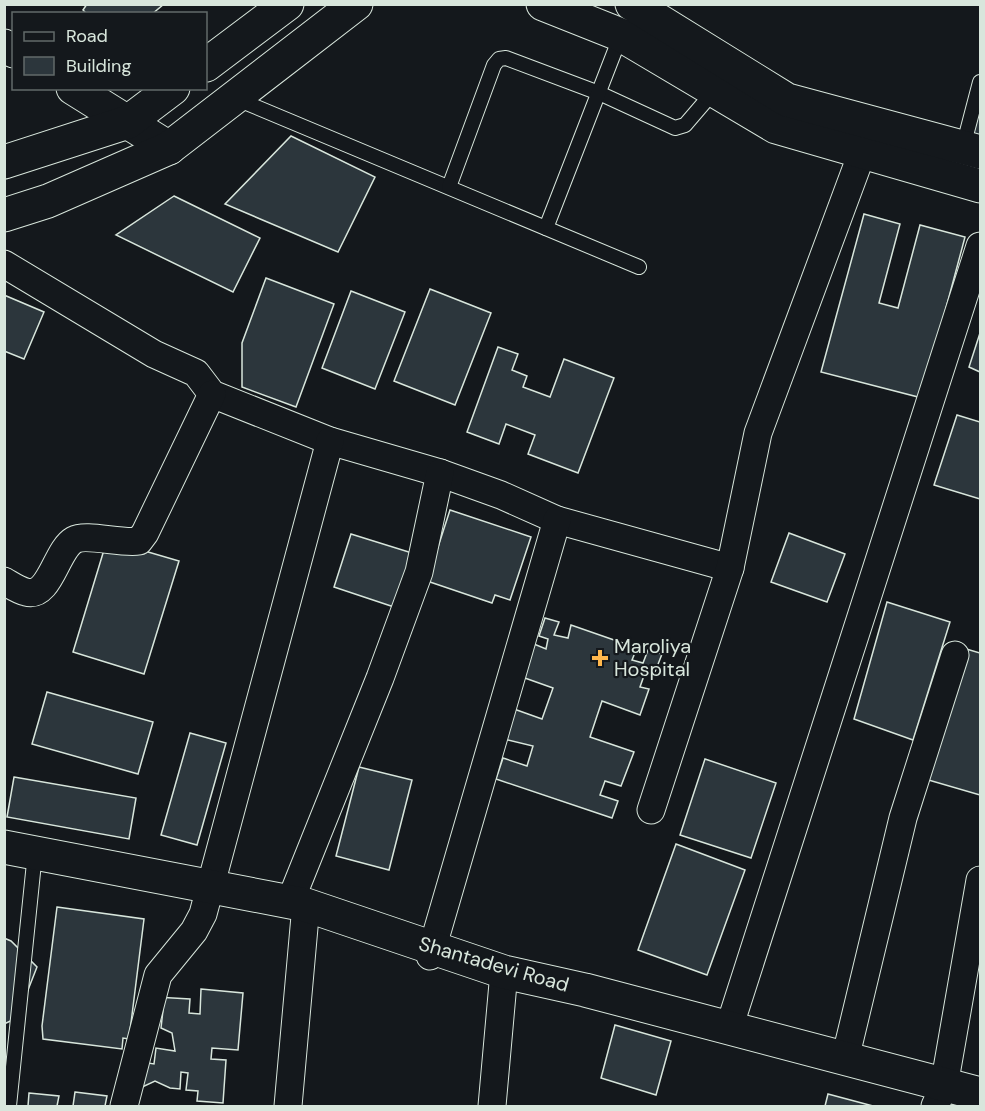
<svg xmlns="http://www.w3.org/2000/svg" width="985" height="1111" viewBox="0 0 985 1111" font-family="'DM Sans',sans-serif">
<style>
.building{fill:#2c363c;stroke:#d8e6dc;stroke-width:1.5}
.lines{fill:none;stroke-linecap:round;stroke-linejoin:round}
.lane-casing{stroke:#d8e6dc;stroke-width:16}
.street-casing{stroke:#d8e6dc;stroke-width:29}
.secondary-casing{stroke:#d8e6dc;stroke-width:35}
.highway-casing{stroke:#d8e6dc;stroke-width:35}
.lane{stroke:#14181c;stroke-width:14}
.street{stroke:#14181c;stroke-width:27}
.secondary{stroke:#14181c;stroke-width:33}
.highway{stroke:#14181c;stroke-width:33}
.poi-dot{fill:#ffb74d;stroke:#14181c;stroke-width:2}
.labels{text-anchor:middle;stroke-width:4.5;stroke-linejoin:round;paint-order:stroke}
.poi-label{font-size:20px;fill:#d8e6dc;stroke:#14181c;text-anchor:start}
.street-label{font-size:20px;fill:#d8e6dc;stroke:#14181c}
</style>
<rect width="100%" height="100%" fill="#14181c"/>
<g class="building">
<path d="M 87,4 L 164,4 L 152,14 L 87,14 L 83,10 Z"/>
<path d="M 980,99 L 980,148 L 969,145 Z"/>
<path d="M 291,136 L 375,177 L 338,252 L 225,204 Z"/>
<path d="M 174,196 L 260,238 L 233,292 L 116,235 Z"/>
<path d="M 864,214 L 900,224 L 879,303 L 898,308 L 920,225 L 965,237 L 922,398 L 821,372 Z"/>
<path d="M 266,278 L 334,304 L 296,407 L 242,387 L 242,343 Z"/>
<path d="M 430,289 L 491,313 L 455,405 L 394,381 Z"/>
<path d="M 351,291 L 405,312 L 375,389 L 322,368 Z"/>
<path d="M 4,295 L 44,312 L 24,359 L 4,351 Z"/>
<path d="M 980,333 L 980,372 L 969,367 Z"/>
<path d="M 498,347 L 518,354 L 512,370 L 527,376 L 523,387 L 550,397 L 564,359 L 614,378 L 578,473 L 528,454 L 535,435 L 506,424 L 499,444 L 467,432 Z"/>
<path d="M 957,415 L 980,422 L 980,499 L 934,485 Z"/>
<path d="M 450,510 L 531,537 L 510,600 L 495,595 L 492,603 L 427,581 Z"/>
<path d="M 789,533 L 845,554 L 827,602 L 771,582 Z"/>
<path d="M 351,534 L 412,553 L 394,607 L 334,587 Z"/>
<path d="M 107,540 L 179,561 L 144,674 L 73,652 Z"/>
<path d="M 887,602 L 950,622 L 913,740 L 854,719 Z"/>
<path d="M 545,618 L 559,622 L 554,635 L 568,638 L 571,625 L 637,648 L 632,660 L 643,663 L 648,650 L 662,654 L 655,672 L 646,670 L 640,687 L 649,689 L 640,715 L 602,701 L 590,737 L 634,752 L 621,786 L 605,781 L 600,795 L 618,801 L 612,818 L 496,779 L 503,758 L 527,766 L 533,746 L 504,739 L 514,709 L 542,719 L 553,688 L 522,677 L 534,644 L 546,649 L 548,639 L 539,636 Z"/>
<path d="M 963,648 L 980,653 L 980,795 L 925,779 Z"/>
<path d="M 47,692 L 153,722 L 138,774 L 32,744 Z"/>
<path d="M 190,733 L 226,743 L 197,845 L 161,835 Z"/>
<path d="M 705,759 L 776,783 L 751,858 L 680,835 Z"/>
<path d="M 359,767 L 412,780 L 389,870 L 336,856 Z"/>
<path d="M 14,777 L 136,798 L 129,839 L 7,817 Z"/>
<path d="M 676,844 L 745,870 L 707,975 L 638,950 Z"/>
<path d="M 57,907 L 144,919 L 129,1039 L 123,1038 L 122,1049 L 43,1039 L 42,1026 Z"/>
<path d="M 4,938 L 11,941 L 37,967 L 17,1018 L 4,1024 Z"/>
<path d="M 201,989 L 243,993 L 238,1050 L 212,1048 L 211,1059 L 226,1060 L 223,1103 L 197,1101 L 198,1091 L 186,1090 L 188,1073 L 181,1072 L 180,1089 L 170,1088 L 155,1081 L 138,1089 L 142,1062 L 154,1064 L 156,1048 L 175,1051 L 172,1033 L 161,1028 L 163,1010 L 156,997 L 190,999 L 189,1013 L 200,1014 Z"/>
<path d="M 615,1025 L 671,1041 L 656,1095 L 601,1078 Z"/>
<path d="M 75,1092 L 107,1096 L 105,1106 L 73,1106 Z"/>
<path d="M 29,1093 L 59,1096 L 57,1106 L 28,1106 Z"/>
<path d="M 828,1094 L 873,1106 L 825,1106 Z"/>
</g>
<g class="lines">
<defs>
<g id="lane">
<path d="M 237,99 L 639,267"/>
<path d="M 963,147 L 980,82"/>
<path d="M 449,187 L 494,65 L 499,59 L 506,58 L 599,93 L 675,128 L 685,125 L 715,90"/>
<path d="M 546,228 L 621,35"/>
<path d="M 9,1106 L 35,853"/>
</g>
<g id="street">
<path d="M 4,264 L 154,354 L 196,373 L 212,394 L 330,441 L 440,473 L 501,495 L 557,520 L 730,568"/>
<path d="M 4,581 C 11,585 18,590 26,592 C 50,599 56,550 74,540 C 86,533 121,544 139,541 L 145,533 L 212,394"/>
<path d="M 651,810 L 730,568 L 758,433 L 862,153"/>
<path d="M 290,902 L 380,678 L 419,572 L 440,473"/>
<path d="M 430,956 L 557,520"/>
<path d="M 729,1028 L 980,246"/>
<path d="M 845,1059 L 903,818 L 955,655"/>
<path d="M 124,1106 L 158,975 L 194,931 L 203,914 L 330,441"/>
<path d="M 288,1106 L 306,905"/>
<path d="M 492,1106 L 504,972"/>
<path d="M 935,1106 L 944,1086 L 980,880"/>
</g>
<g id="secondary">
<path d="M 4,46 L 14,51"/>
<path d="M 73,88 L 169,148"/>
<path d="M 4,847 L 306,905 L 504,972 L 585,990 L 980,1094"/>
</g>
<g id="highway">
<path d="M 543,4 L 621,35 L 776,127 L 980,186"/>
<path d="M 632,4 L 787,100 L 980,152"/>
<path d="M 206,65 L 287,4"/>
<path d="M 4,162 L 128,122 L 173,88"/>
<path d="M 4,215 L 48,201 L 169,148 L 356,4"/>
</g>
</defs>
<use href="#lane" class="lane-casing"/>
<use href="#street" class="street-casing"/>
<use href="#secondary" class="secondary-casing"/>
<use href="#highway" class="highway-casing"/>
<use href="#lane" class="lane"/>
<use href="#street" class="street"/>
<use href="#secondary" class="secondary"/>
<use href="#highway" class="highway"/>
</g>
<path class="poi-dot" d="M597 649h6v6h6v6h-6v6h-6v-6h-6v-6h6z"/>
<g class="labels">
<g class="poi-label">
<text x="614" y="653">Maroliya<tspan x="614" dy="23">Hospital</tspan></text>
</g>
<g class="street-label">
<text transform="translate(494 964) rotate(16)" y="7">Shantadevi Road</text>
</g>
</g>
<rect width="985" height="1111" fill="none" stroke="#d8e6dc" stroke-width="12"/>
<rect x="12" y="12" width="195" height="78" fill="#14181c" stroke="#626a69" stroke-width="1.5"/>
<rect x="24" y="32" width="30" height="9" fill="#14181c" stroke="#626a69" stroke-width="1.5"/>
<text x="66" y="42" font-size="18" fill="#d8e6dc">Road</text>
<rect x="24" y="57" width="30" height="18" fill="#2c363c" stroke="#626a69" stroke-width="1.5"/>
<text x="66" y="72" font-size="18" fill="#d8e6dc">Building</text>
</svg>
